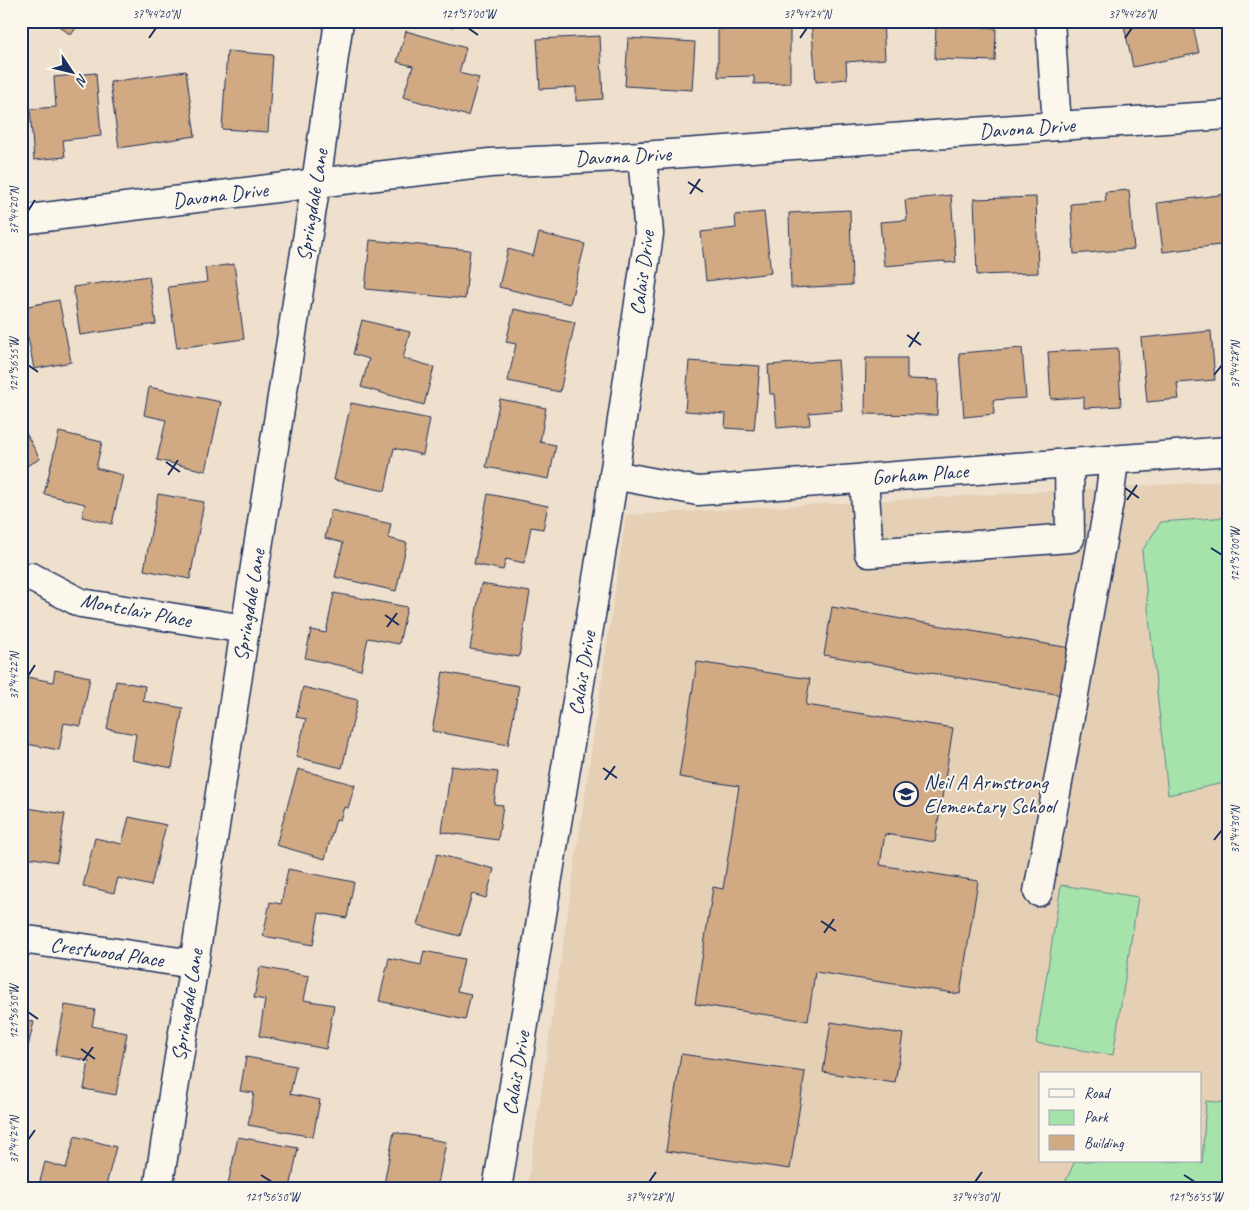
<svg xmlns="http://www.w3.org/2000/svg" width="1249" height="1210" viewBox="0 0 1249 1210" font-family="Caveat,sans-serif">
<style>
.built{fill:#e5d0b6;fill-rule:evenodd}
.green{fill:#a5e3ab;stroke:#608984}
.building{fill:#d1a983;stroke:#1b2f5e}
.lines{fill:none;stroke-linecap:round;stroke-linejoin:round}
.minor-casing{stroke:#1b2f5e;stroke-width:31}
.minor{stroke:#fbf7ec;stroke-width:28}
.ticks{fill:none;stroke:#1b2f5e;stroke-width:2}
.labels{text-anchor:middle;stroke-width:4;stroke-linejoin:round;paint-order:stroke}
.street-label{font-size:21px;fill:#1b2f5e;stroke:#fbf7ec}
.poi-label{font-size:21px;fill:#1b2f5e;stroke:#fbf7ec;text-anchor:start}
.neatline{fill:none;stroke:#1b2f5e;stroke-width:2}
.ticks-label{font-size:12px;text-anchor:middle;fill:#1b2f5e}
</style>
<rect width="100%" height="100%" fill="#eee0cc"/>
<filter id="ink" filterUnits="userSpaceOnUse"><feTurbulence type="fractalNoise" baseFrequency=".02" numOctaves="2"/><feDisplacementMap in="SourceGraphic" scale="10" xChannelSelector="R" yChannelSelector="G"/><feConvolveMatrix kernelMatrix="1 2 1 2 8 2 1 2 1" color-interpolation-filters="sRGB"/></filter>
<g filter="url(#ink)">
<path class="built" d="M 1228,481 L 1228,1189 L 527,1189 L 626,515 ZM 1040,1074 L 1200,1074 L 1200,1161 L 1040,1161 Z"/>
<g class="green">
<path d="M 1228,517 L 1228,782 L 1168,795 L 1142,551 L 1161,522 Z"/>
<path d="M 1061,885 L 1138,897 L 1113,1055 L 1036,1043 Z"/>
<path d="M 1228,960 L 1228,1023 L 1223,1023 Z"/>
<path d="M 1206,1101 L 1228,1103 L 1228,1189 L 1062,1189 L 1075,1161 L 1197,1161 L 1202,1164 Z"/>
</g>
<g class="building">
<path d="M 52,21 L 81,21 L 71,35 Z"/>
<path d="M 426,21 L 454,21 L 453,27 Z"/>
<path d="M 811,21 L 883,21 L 885,59 L 846,62 L 847,79 L 816,82 Z"/>
<path d="M 936,21 L 982,21 L 982,27 L 996,28 L 995,61 L 935,59 Z"/>
<path d="M 1123,21 L 1192,21 L 1199,53 L 1133,67 Z"/>
<path d="M 790,28 L 790,83 L 754,84 L 754,76 L 718,77 L 718,29 Z"/>
<path d="M 406,31 L 466,48 L 459,73 L 479,78 L 468,116 L 403,97 L 413,66 L 397,62 Z"/>
<path d="M 600,36 L 603,99 L 576,101 L 576,87 L 540,89 L 537,39 Z"/>
<path d="M 628,38 L 695,42 L 692,90 L 625,86 Z"/>
<path d="M 227,51 L 273,55 L 268,132 L 222,129 Z"/>
<path d="M 186,71 L 195,136 L 119,148 L 110,82 Z"/>
<path d="M 96,73 L 101,136 L 63,140 L 65,157 L 34,160 L 30,109 L 56,107 L 54,77 Z"/>
<path d="M 1129,190 L 1134,249 L 1074,254 L 1071,204 L 1106,201 L 1105,192 Z"/>
<path d="M 1226,194 L 1228,206 L 1228,244 L 1163,252 L 1157,203 Z"/>
<path d="M 951,195 L 956,262 L 945,263 L 945,261 L 884,266 L 880,222 L 907,220 L 905,200 Z"/>
<path d="M 1036,197 L 1038,273 L 977,275 L 974,199 Z"/>
<path d="M 850,210 L 852,285 L 791,288 L 789,213 Z"/>
<path d="M 764,212 L 771,273 L 706,281 L 701,232 L 736,228 L 735,215 Z"/>
<path d="M 539,233 L 585,244 L 570,304 L 499,287 L 508,249 L 533,256 Z"/>
<path d="M 370,240 L 470,250 L 465,299 L 365,289 Z"/>
<path d="M 234,264 L 244,339 L 177,348 L 168,287 L 207,282 L 205,268 Z"/>
<path d="M 149,276 L 156,324 L 80,335 L 73,287 Z"/>
<path d="M 21,297 L 23,307 L 59,300 L 71,362 L 34,369 L 28,337 L 21,339 Z"/>
<path d="M 514,309 L 575,322 L 560,392 L 508,381 L 516,344 L 506,342 Z"/>
<path d="M 362,320 L 410,332 L 403,358 L 434,367 L 424,405 L 361,387 L 369,359 L 353,354 Z"/>
<path d="M 1211,331 L 1215,380 L 1177,383 L 1179,399 L 1147,402 L 1141,338 Z"/>
<path d="M 1022,348 L 1026,398 L 993,400 L 994,414 L 964,417 L 959,353 Z"/>
<path d="M 1118,348 L 1121,406 L 1084,408 L 1084,397 L 1051,399 L 1048,352 Z"/>
<path d="M 866,358 L 907,358 L 907,379 L 938,380 L 937,415 L 865,414 Z"/>
<path d="M 838,360 L 842,410 L 809,413 L 810,425 L 777,428 L 774,394 L 770,394 L 768,365 Z"/>
<path d="M 689,361 L 760,366 L 754,430 L 725,428 L 726,414 L 685,411 Z"/>
<path d="M 149,387 L 221,402 L 206,471 L 157,460 L 166,420 L 144,415 Z"/>
<path d="M 500,399 L 546,408 L 540,442 L 556,445 L 549,479 L 486,467 Z"/>
<path d="M 351,403 L 430,419 L 423,455 L 394,448 L 385,491 L 334,480 Z"/>
<path d="M 21,424 L 40,459 L 21,469 Z"/>
<path d="M 59,432 L 102,442 L 96,468 L 123,475 L 112,524 L 82,517 L 85,504 L 44,494 Z"/>
<path d="M 158,494 L 204,502 L 190,579 L 144,570 Z"/>
<path d="M 488,494 L 548,506 L 543,529 L 531,527 L 524,563 L 506,559 L 503,570 L 474,564 Z"/>
<path d="M 331,510 L 391,524 L 388,538 L 407,543 L 396,591 L 335,577 L 343,543 L 325,538 Z"/>
<path d="M 481,584 L 530,592 L 519,657 L 470,649 Z"/>
<path d="M 334,593 L 407,607 L 399,644 L 368,638 L 361,670 L 305,658 L 311,630 L 326,633 Z"/>
<path d="M 832,607 L 1070,648 L 1062,695 L 824,655 Z"/>
<path d="M 697,662 L 810,679 L 806,705 L 953,728 L 935,842 L 885,834 L 880,865 L 978,881 L 960,994 L 815,972 L 808,1021 L 695,1004 L 713,887 L 723,889 L 739,786 L 679,777 Z"/>
<path d="M 55,670 L 90,677 L 81,726 L 64,723 L 59,750 L 21,743 L 22,676 L 53,682 Z"/>
<path d="M 443,672 L 519,686 L 508,745 L 432,731 Z"/>
<path d="M 116,681 L 145,686 L 143,701 L 183,708 L 172,768 L 132,760 L 136,734 L 107,729 Z"/>
<path d="M 303,687 L 358,700 L 342,768 L 296,757 L 306,719 L 296,717 Z"/>
<path d="M 451,766 L 498,772 L 494,804 L 503,805 L 498,840 L 442,832 Z"/>
<path d="M 298,769 L 355,785 L 348,808 L 344,807 L 340,820 L 336,819 L 325,859 L 276,845 Z"/>
<path d="M 21,807 L 65,814 L 57,862 L 21,856 Z"/>
<path d="M 129,817 L 166,825 L 151,886 L 118,878 L 114,893 L 83,886 L 95,838 L 122,844 Z"/>
<path d="M 437,854 L 494,869 L 486,898 L 472,894 L 460,936 L 418,925 Z"/>
<path d="M 288,869 L 354,882 L 347,918 L 319,913 L 313,945 L 263,936 L 270,902 L 281,904 Z"/>
<path d="M 424,951 L 464,959 L 457,991 L 471,994 L 465,1020 L 379,1001 L 389,958 L 421,965 Z"/>
<path d="M 260,967 L 309,976 L 304,1000 L 334,1005 L 326,1049 L 259,1036 L 265,1000 L 254,998 Z"/>
<path d="M 65,1005 L 95,1010 L 92,1026 L 127,1033 L 116,1095 L 84,1089 L 89,1061 L 55,1055 Z"/>
<path d="M 21,1019 L 34,1022 L 21,1074 Z"/>
<path d="M 831,1022 L 903,1034 L 895,1083 L 823,1072 Z"/>
<path d="M 681,1054 L 805,1072 L 790,1169 L 666,1151 Z"/>
<path d="M 246,1057 L 296,1066 L 290,1094 L 320,1100 L 313,1137 L 248,1125 L 254,1093 L 240,1091 Z"/>
<path d="M 394,1132 L 446,1142 L 437,1189 L 383,1189 Z"/>
<path d="M 75,1136 L 116,1147 L 105,1189 L 38,1189 L 45,1162 L 66,1168 Z"/>
<path d="M 238,1137 L 298,1148 L 290,1189 L 227,1189 Z"/>
</g>
<g class="lines">
<defs>
<g id="minor">
<path d="M 1050,21 L 1057,126"/>
<path d="M 21,220 L 316,183 L 490,163 L 642,156 L 1057,126 L 1228,115"/>
<path d="M 614,475 L 698,491 L 1228,451"/>
<path d="M 864,478 L 869,553 L 1070,538 L 1069,463"/>
<path d="M 31,577 L 81,603 L 245,629"/>
<path d="M 1038,892 L 1109,502 L 1114,460"/>
<path d="M 21,939 L 194,964"/>
<path d="M 158,1189 L 194,964 L 245,629 L 316,183 L 339,21"/>
<path d="M 497,1189 L 614,475 L 649,234 L 642,156"/>
</g>
</defs>
<use href="#minor" class="minor-casing"/>
<use href="#minor" class="minor"/>
</g>
</g>
<path class="ticks" d="M 468,28 L 478,35M 149,38 L 156,28M 800,38 L 807,28M 1125,38 L 1132,28M 688,182 L 703,192M 690,194 L 700,179M 28,211 L 35,200M 907,335 L 921,345M 909,347 L 919,332M 28,365 L 38,372M 1214,375 L 1222,365M 166,462 L 180,472M 168,475 L 178,460M 1125,488 L 1139,498M 1127,500 L 1137,485M 1211,548 L 1222,555M 385,615 L 399,625M 387,627 L 397,613M 28,676 L 35,665M 603,768 L 617,778M 605,780 L 615,766M 1214,840 L 1222,830M 821,921 L 836,931M 824,933 L 834,919M 28,1012 L 38,1019M 81,1049 L 95,1059M 83,1061 L 93,1047M 28,1140 L 35,1130M 261,1175 L 272,1182M 1184,1175 L 1195,1182M 649,1182 L 656,1172M 975,1182 L 982,1172"/>
<defs>
<symbol id="school-ring" viewBox="-11 -11 22 22"><circle r="9.5" fill="#fbf7ec" stroke="#1b2f5e" stroke-width="1.5"/><path d="M0-5L7-2L0 1L-7-2ZM-4 1L0 2.5L4 1V4Q0 6-4 4Z" fill="#1b2f5e"/></symbol>
</defs>
<g fill-rule="evenodd">
<use href="#school-ring" x="892" y="780" width="28" height="28"/>
</g>
<g class="labels">
<g class="street-label">
<text transform="translate(1027 128) rotate(-4)" y="7">Davona Drive</text>
<text transform="translate(623 156) rotate(-3)" y="7">Davona Drive</text>
<text transform="translate(220 195) rotate(-7)" y="7">Davona Drive</text>
<text transform="translate(312 205) rotate(-81)" y="7">Springdale Lane</text>
<text transform="translate(642 273) rotate(-83)" y="7">Calais Drive</text>
<text transform="translate(920 474) rotate(-4)" y="7">Gorham Place</text>
<text transform="translate(249 605) rotate(-81)" y="7">Springdale Lane</text>
<text transform="translate(136 610) rotate(11)" y="7">Montclair Place</text>
<text transform="translate(582 673) rotate(-81)" y="7">Calais Drive</text>
<text transform="translate(107 952) rotate(8)" y="7">Crestwood Place</text>
<text transform="translate(187 1005) rotate(-81)" y="7">Springdale Lane</text>
<text transform="translate(516 1073) rotate(-81)" y="7">Calais Drive</text>
</g>
<g class="poi-label">
<text x="924" y="789">Neil A Armstrong<tspan x="924" dy="24">Elementary School</tspan></text>
</g>
</g>
<rect width="1249" height="1210" fill="none" stroke="#fbf7ec" stroke-width="55"/>
<rect x="1039" y="1072" width="162" height="90" fill="#fbf7ec" stroke="#a1a7b3"/>
<rect x="1049" y="1089" width="25" height="8" fill="#fbf7ec" stroke="#a1a7b3"/>
<text x="1084" y="1098" font-size="15" fill="#1b2f5e">Road</text>
<rect x="1049" y="1110" width="25" height="15" fill="#a5e3ab" stroke="#a1a7b3"/>
<text x="1084" y="1122" font-size="15" fill="#1b2f5e">Park</text>
<rect x="1049" y="1135" width="25" height="15" fill="#d1a983" stroke="#a1a7b3"/>
<text x="1084" y="1148" font-size="15" fill="#1b2f5e">Building</text>
<g transform="translate(72 72) rotate(125)" stroke="#fbf7ec" stroke-width="4" paint-order="stroke">
<path d="M0-4L9 19L0 12L-9 19Z" fill="#1b2f5e"/>
<text y="-8" font-size="14" font-weight="bold" text-anchor="middle" fill="#1b2f5e">N</text>
</g>
<rect x="28" y="28" width="1194" height="1154" class="neatline"/>
<g class="ticks-label">
<text x="156" y="18">37°44'20"N</text>
<text x="468" y="18">121°57'00"W</text>
<text x="807" y="18">37°44'24"N</text>
<text x="1132" y="18">37°44'26"N</text>
<text transform="translate(14 211) rotate(-90)" y="4">37°44'20"N</text>
<text transform="translate(1235 365) rotate(-90)" y="4">37°44'28"N</text>
<text transform="translate(14 365) rotate(-90)" y="4">121°56'55"W</text>
<text transform="translate(1235 555) rotate(-90)" y="4">121°57'00"W</text>
<text transform="translate(14 676) rotate(-90)" y="4">37°44'22"N</text>
<text transform="translate(1235 830) rotate(-90)" y="4">37°44'30"N</text>
<text transform="translate(14 1012) rotate(-90)" y="4">121°56'50"W</text>
<text transform="translate(14 1140) rotate(-90)" y="4">37°44'24"N</text>
<text x="272" y="1201">121°56'50"W</text>
<text x="649" y="1201">37°44'28"N</text>
<text x="975" y="1201">37°44'30"N</text>
<text x="1195" y="1201">121°56'55"W</text>
</g>
</svg>
